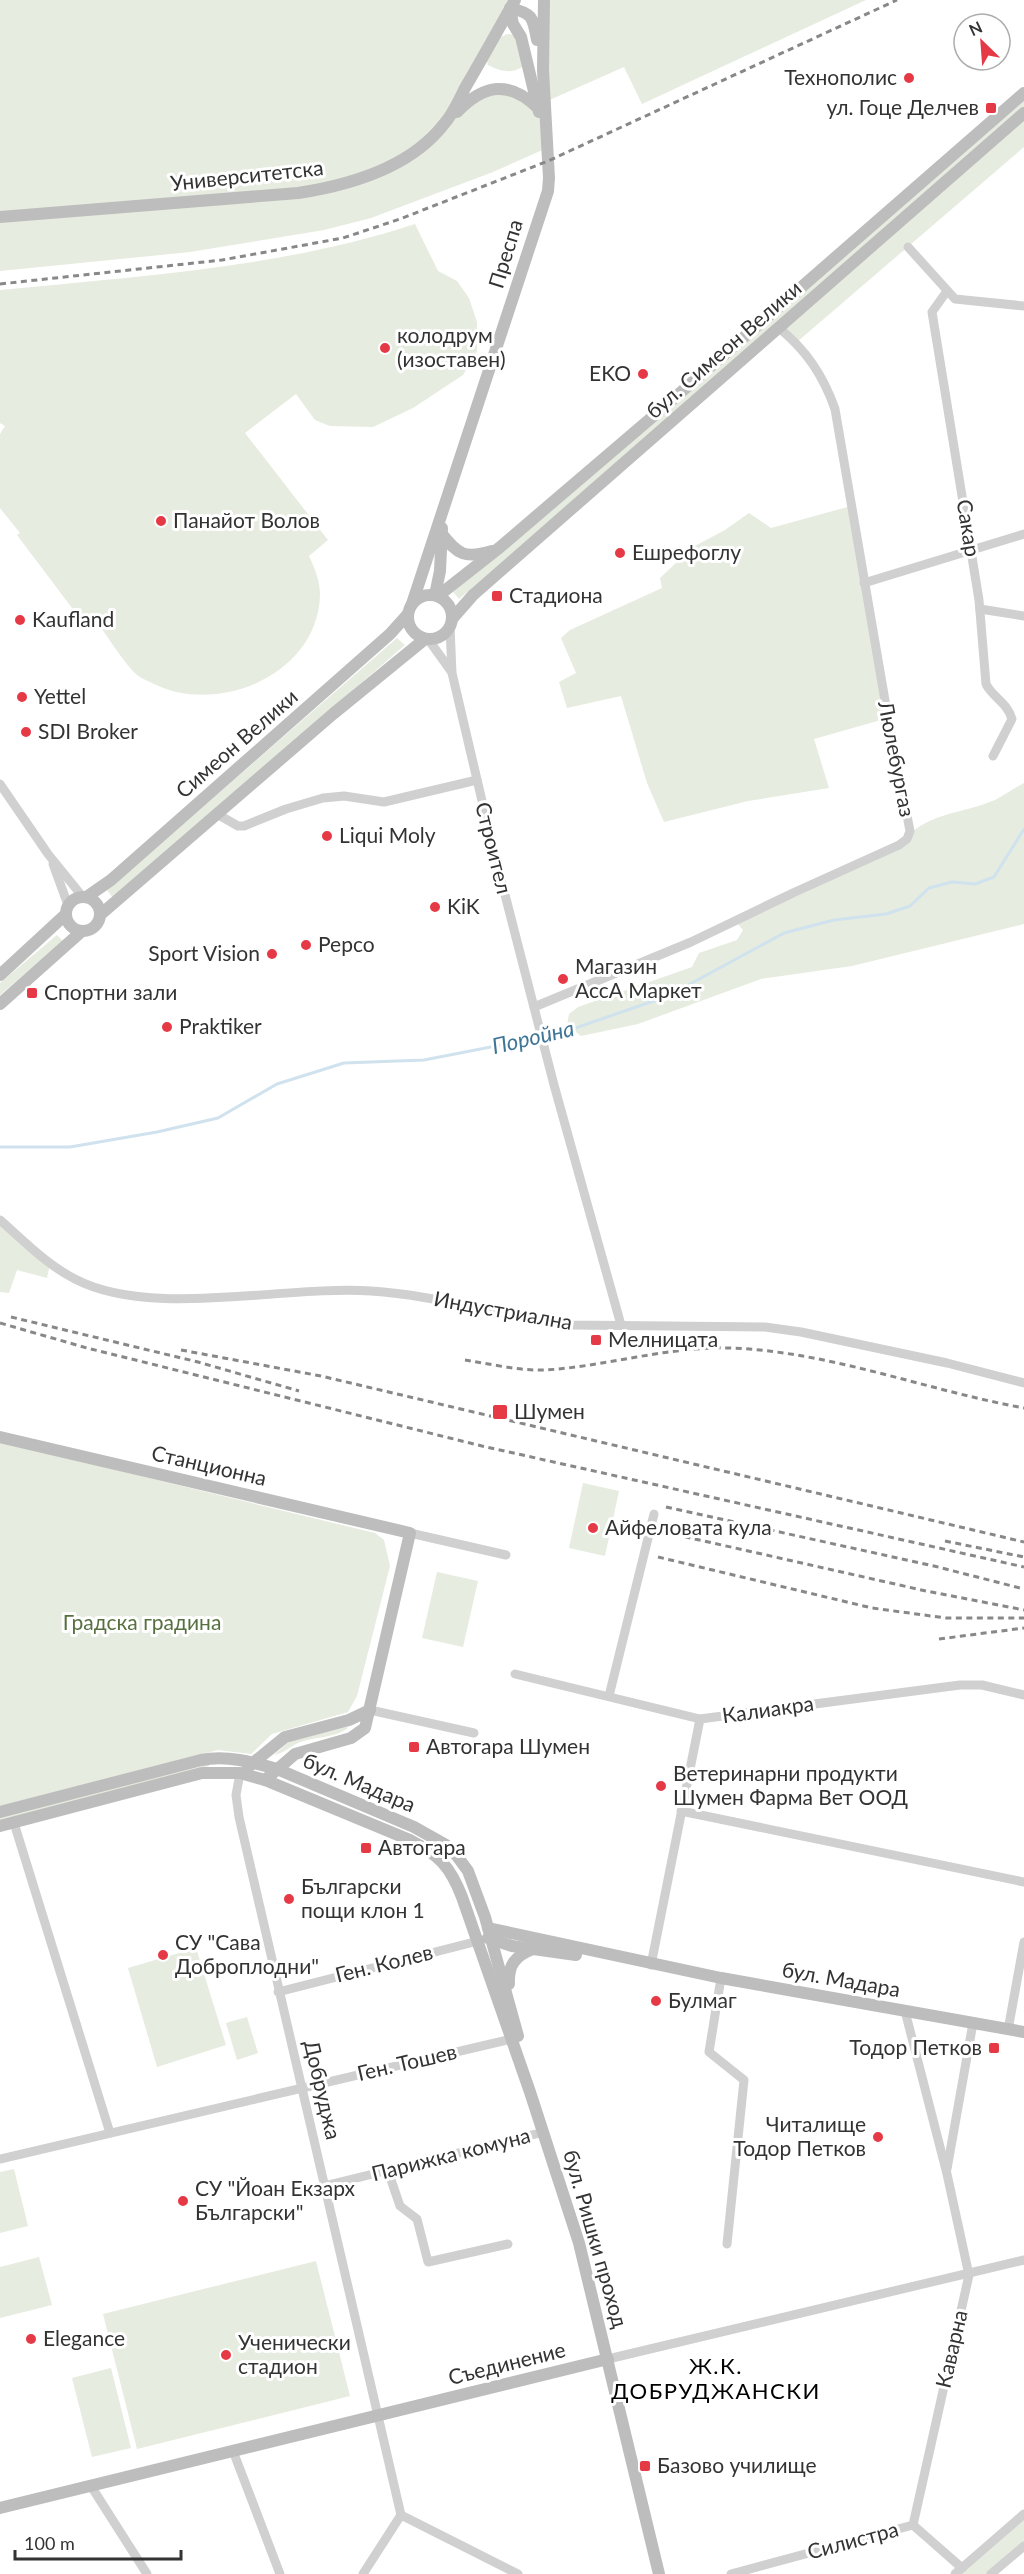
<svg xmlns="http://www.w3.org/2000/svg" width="1024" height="2574" viewBox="0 0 1024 2574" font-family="Lato,sans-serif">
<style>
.green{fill:#e6ecdf}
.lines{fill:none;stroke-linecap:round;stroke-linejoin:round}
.stream{stroke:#cfe2ee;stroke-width:3}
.street{stroke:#d0d0d0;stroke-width:9}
.secondary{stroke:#bdbdbd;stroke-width:12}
.rail{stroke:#888;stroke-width:3;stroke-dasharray:6 4.5;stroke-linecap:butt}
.poi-dot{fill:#e63946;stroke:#fff;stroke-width:2}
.labels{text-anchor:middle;stroke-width:6;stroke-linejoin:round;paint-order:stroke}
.poi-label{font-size:21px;fill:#333;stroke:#fff;text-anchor:start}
.street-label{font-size:21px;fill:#333;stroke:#fff}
.park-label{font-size:21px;fill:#56703f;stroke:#fff}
.water-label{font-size:22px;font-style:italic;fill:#3f7597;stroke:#fff}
.neighbourhood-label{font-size:22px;letter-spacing:1.5px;fill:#000;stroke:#fff}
</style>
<rect width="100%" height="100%" fill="#fff"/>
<g class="green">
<path d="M 0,0 L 515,0 L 447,121 L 494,89 L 544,102 L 544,0 L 866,0 L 642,104 L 624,67 L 545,102 L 547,148 L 493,172 L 371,218 L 324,230 L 190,252 L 0,271 Z"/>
<path d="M 507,34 L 516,35 L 523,66 C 512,75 500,71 488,65 L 486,59 L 499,38 Z"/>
<path d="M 1024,101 L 1024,108 L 459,599 L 453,592 Z"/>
<path d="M 1024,113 L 1024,147 L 797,342 L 779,328 Z"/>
<path d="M 415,224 L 438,271 L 457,281 L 469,298 L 477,322 L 477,351 L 463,375 L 413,408 L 373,427 L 330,426 L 315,420 L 296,394 L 245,433 L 328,540 L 309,556 C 315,569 320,581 320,595 C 318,674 219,716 154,684 C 149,681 142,679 137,675 C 125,665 102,628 91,613 L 81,620 L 17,535 L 20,533 L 0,508 L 0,434 L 5,426 L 0,423 L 0,290 C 140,276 281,268 415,224 Z"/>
<path d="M 851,506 L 888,718 L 814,739 L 829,788 L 748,801 L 664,822 L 647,783 L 621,696 L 567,708 L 559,682 L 576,673 L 561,638 L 570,630 L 662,588 L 660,578 L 693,547 L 725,530 L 749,513 L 771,528 Z"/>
<path d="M 397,638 L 405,645 L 113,898 L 107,890 Z"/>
<path d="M 1024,783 L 1024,924 L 852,966 L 761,979 L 638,1024 L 581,1036 L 567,1025 L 569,1014 L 578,1007 L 692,967 L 699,953 L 737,940 L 743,930 L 735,921 L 899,845 C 925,812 959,815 995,800 C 1005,795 1014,788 1024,783 Z"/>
<path d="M 57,935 L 63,941 L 0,995 L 0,983 Z"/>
<path d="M 0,1220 L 50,1264 L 47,1278 L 17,1270 L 9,1293 L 0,1292 Z"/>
<path d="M 0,1442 L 375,1533 L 384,1540 L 390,1566 L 357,1696 L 348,1712 L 272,1734 L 251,1754 L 218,1750 L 0,1806 Z"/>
<path d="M 583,1483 L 619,1491 L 605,1556 L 569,1548 Z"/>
<path d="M 437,1572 L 478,1581 L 463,1647 L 422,1638 Z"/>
<path d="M 347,1727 L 348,1728 C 334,1739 312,1736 296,1744 C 288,1748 284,1753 274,1755 L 290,1741 Z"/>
<path d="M 209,1763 L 209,1766 L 0,1820 L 0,1816 Z"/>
<path d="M 196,1948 L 226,2045 L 157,2067 L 128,1968 Z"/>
<path d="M 247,2017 L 258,2053 L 237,2060 L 226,2023 Z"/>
<path d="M 14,2169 L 28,2226 L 0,2233 L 0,2172 Z"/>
<path d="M 39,2257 L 52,2305 L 0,2318 L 0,2267 Z"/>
<path d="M 316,2261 L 350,2396 L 137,2449 L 103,2314 Z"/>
<path d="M 111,2368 L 131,2448 L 92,2457 L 72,2378 Z"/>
<path d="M 1024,2514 L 1024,2546 L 991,2574 L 955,2574 Z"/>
</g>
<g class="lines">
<path class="stream" d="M 0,1147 L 70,1147 L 157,1132 L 218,1118 L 277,1084 L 344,1063 L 424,1060 L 558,1034 L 668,996 L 784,933 L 834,920 L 886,914 L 910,906 L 929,888 L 952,882 L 975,884 L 994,877 L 1024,829"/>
<g class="street">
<path d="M 908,247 L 955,299 L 1024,306"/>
<path d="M 947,291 L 932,312 L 979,600 L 986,684 C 993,698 1007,702 1012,719 L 993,756"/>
<path d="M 864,583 L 1024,534"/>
<path d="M 980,609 L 1024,616"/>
<path d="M 450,627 L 452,673 L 494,852 L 554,1085 L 621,1325"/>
<path d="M 428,639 L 451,671"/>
<path d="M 0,784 L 48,854 L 82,896"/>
<path d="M 217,814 L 238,826 L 244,826 L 286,809 L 323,798 L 344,796 L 384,802 L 477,780"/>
<path d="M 53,864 L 68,905"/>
<path d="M 534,1007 L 691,942 L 795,892 L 899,845 L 907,839 L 910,831 L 888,718 L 835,409 C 823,375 806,350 779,328"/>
<path d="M 0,1220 C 24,1241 47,1265 75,1279 C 151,1319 284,1285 371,1291 C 439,1295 504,1318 572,1325 L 765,1327 L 801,1332 L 947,1363 L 1024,1383"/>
<path d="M 410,1533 L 506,1555"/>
<path d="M 515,1674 L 700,1719 L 960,1685 L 982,1685 L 1024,1695"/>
<path d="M 609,1696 L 654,1514"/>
<path d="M 370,1710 L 474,1733"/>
<path d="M 240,1773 L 236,1795 L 239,1817 L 401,2515 L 363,2574"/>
<path d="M 681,1811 L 1024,1882"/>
<path d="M 14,1823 L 110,2133"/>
<path d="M 651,1965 L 700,1719"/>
<path d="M 721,1978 L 709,2052 L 744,2080 L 727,2244"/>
<path d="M 278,1992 L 482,1940"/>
<path d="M 905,2011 L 947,2174 L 969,2275 L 913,2525"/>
<path d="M 1008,2030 L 1024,1942"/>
<path d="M 0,2159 L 512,2039"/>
<path d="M 947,2169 L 973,2023"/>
<path d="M 388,2171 L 400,2206 L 417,2219 L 428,2262 L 508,2244"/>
<path d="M 324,2186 L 544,2132"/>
<path d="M 608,2359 L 1024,2260"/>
<path d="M 233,2451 L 280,2574"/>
<path d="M 91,2486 L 147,2574"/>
<path d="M 401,2515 L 518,2574"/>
<path d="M 731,2574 L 913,2525 L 962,2568"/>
<path d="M 955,2574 L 1024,2514"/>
<path d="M 991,2574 L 1024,2546"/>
</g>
<g class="secondary">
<path d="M 537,40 C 533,18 533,13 510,8 L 513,24 L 521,37 L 539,112"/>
<path d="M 457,112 C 484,84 509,80 538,108"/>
<path d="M 0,217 L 298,193 C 351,185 410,168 444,124 C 453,114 459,100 465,88 C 482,59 498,30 515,0"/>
<path d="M 441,533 C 458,555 465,559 492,551"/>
<circle cx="430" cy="617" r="22"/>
<path d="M 435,595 L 440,571 L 442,528"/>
<path d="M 438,596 L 499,548 L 657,413 L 1024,93"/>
<path d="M 412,604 L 548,191 L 549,178 L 543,70 L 544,0"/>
<path d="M 452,619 L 473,595 L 1024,113"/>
<path d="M 88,896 L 111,880 L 390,634 L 408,614"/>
<circle cx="83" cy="914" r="17"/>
<path d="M 100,915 L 333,714 L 425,639"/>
<path d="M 0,975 L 65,915"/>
<path d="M 0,1004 L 82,931"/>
<path d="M 0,1437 L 410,1533 L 365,1728 L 351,1738 L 295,1754 L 265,1780"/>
<path d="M 248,1767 L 285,1737 L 349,1720 L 370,1710"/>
<path d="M 0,1812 L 201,1760 C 227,1755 252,1762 277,1769 L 414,1827 L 446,1845 L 457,1856 L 468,1871 L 485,1917 L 518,2036"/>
<path d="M 0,1826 L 202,1773 L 240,1773 L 265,1780 L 410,1840 C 439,1855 450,1866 462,1897 L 530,2092 L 579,2243 L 659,2574"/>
<path d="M 488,1928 L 721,1978 L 1024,2032"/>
<path d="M 488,1938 L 512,1946 L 576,1955"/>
<path d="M 509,1984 C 508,1965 515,1956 533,1949"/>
<path d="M 0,2508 L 608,2359"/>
</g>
<g class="rail">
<path d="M 0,284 L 222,260 L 343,238 L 400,219 L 548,161 L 897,0"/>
<path d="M 11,1317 L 198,1362 L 299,1391"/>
<path d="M 0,1323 L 87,1348 L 482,1446 L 1024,1567"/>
<path d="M 181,1350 L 321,1376 L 1024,1542"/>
<path d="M 465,1360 C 491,1364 519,1371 546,1370 C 608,1366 668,1346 731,1348 C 832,1352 925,1390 1024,1408"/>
<path d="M 666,1507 L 934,1566 L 1024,1589"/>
<path d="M 664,1532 L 926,1591 L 1024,1610"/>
<path d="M 945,1541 L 1024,1557"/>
<path d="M 658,1557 L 872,1608 L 946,1618 L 1024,1618"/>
<path d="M 939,1639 L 1024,1628"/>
</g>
</g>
<g class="poi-dot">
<circle cx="909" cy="78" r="6"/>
<rect x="985" y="102" width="12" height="12" rx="3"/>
<circle cx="385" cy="348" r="6"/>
<circle cx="643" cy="374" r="6"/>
<circle cx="161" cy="521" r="6"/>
<circle cx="620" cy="553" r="6"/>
<rect x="491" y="590" width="12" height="12" rx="3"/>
<circle cx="20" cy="620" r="6"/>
<circle cx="22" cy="697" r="6"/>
<circle cx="26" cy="732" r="6"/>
<circle cx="327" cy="836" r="6"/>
<circle cx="435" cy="907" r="6"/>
<circle cx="306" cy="945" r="6"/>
<circle cx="272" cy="954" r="6"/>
<circle cx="563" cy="979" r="6"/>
<rect x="26" y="987" width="12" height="12" rx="3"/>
<circle cx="167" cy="1027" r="6"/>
<rect x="590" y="1334" width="12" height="12" rx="3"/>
<rect x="492" y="1404" width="16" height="16" rx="3"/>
<circle cx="593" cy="1528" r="6"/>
<rect x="408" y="1741" width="12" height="12" rx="3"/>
<circle cx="661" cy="1786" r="6"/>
<rect x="360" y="1842" width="12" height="12" rx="3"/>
<circle cx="289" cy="1899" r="6"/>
<circle cx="163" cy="1955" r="6"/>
<circle cx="656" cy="2001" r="6"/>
<rect x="988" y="2042" width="12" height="12" rx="3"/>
<circle cx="878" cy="2137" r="6"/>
<circle cx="183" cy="2201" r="6"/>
<circle cx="31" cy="2339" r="6"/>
<circle cx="226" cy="2355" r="6"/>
<rect x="639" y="2460" width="12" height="12" rx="3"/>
</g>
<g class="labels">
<g class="poi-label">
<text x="897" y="85" text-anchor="end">Технополис</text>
<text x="979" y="115" text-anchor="end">ул. Гоце Делчев</text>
<text x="397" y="343">колодрум<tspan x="397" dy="24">(изоставен)</tspan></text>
<text x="631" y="381" text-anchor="end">EKO</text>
<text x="173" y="528">Панайот Волов</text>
<text x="632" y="560">Ешрефоглу</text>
<text x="509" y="603">Стадиона</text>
<text x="32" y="627">Kaufland</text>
<text x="34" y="704">Yettel</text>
<text x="38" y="739">SDI Broker</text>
<text x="339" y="843">Liqui Moly</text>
<text x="447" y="914">KiK</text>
<text x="318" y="952">Pepco</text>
<text x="260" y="961" text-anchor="end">Sport Vision</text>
<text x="575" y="974">Магазин<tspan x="575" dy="24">АссА Маркет</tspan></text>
<text x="44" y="1000">Спортни зали</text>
<text x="179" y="1034">Praktiker</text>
<text x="608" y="1347">Мелницата</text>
<text x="514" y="1419">Шумен</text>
<text x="605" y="1535">Айфеловата кула</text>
<text x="426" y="1754">Автогара Шумен</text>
<text x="673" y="1781">Ветеринарни продукти<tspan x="673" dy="24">Шумен Фарма Вет ООД</tspan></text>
<text x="378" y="1855">Автогара</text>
<text x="301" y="1894">Български<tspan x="301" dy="24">пощи клон 1</tspan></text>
<text x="175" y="1950">СУ "Сава<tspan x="175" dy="24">Доброплодни"</tspan></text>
<text x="668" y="2008">Булмаг</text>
<text x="982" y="2055" text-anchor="end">Тодор Петков</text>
<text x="866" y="2132" text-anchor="end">Читалище<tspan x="866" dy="24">Тодор Петков</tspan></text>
<text x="195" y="2196">СУ "Йоан Екзарх<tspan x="195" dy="24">Български"</tspan></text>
<text x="43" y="2346">Elegance</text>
<text x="238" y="2350">Ученически<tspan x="238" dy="24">стадион</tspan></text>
<text x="657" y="2473">Базово училище</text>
</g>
<g class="street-label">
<text transform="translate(247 176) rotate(-6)" y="7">Университетска</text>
<text transform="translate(506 254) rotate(-73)" y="7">Преспа</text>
<text transform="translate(724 350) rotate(-41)" y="7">бул. Симеон Велики</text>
<text transform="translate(968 528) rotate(81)" y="7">Сакар</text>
<text transform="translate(237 744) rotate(-41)" y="7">Симеон Велики</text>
<text transform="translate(896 759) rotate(79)" y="7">Люлебургаз</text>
<text transform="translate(493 848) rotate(76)" y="7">Строител</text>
<text transform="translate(503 1311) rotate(10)" y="7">Индустриална</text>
<text transform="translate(209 1466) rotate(13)" y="7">Станционна</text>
<text transform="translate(768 1710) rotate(-8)" y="7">Калиакра</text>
<text transform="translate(359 1783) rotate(23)" y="7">бул. Мадара</text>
<text transform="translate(384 1964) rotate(-14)" y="7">Ген. Колев</text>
<text transform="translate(841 1980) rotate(10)" y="7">бул. Мадара</text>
<text transform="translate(407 2063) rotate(-13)" y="7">Ген. Тошев</text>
<text transform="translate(322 2090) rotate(77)" y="7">Добруджа</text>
<text transform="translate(451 2155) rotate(-14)" y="7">Парижка комуна</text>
<text transform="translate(595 2239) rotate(74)" y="7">бул. Ришки проход</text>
<text transform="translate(952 2349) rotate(-77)" y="7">Каварна</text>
<text transform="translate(507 2364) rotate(-14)" y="7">Съединение</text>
<text transform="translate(853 2541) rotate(-15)" y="7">Силистра</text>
</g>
<g class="park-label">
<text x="142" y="1630">Градска градина</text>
</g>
<g class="water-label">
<text transform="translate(533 1037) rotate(-13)" y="8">Поройна</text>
</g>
<g class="neighbourhood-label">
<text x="716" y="2374">Ж.К.<tspan x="716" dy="25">ДОБРУДЖАНСКИ</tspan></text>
</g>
</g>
<g transform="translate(982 42) rotate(335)"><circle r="28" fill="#ffffff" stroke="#adadad" stroke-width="1.5"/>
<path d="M0-4.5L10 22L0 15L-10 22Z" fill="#e63946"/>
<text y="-9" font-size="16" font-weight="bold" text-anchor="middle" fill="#333333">N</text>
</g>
<path d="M15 2550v9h166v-9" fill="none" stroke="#333333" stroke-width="3"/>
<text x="24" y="2550" font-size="18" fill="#333333" stroke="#ffffff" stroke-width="4.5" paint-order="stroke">100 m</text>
</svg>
